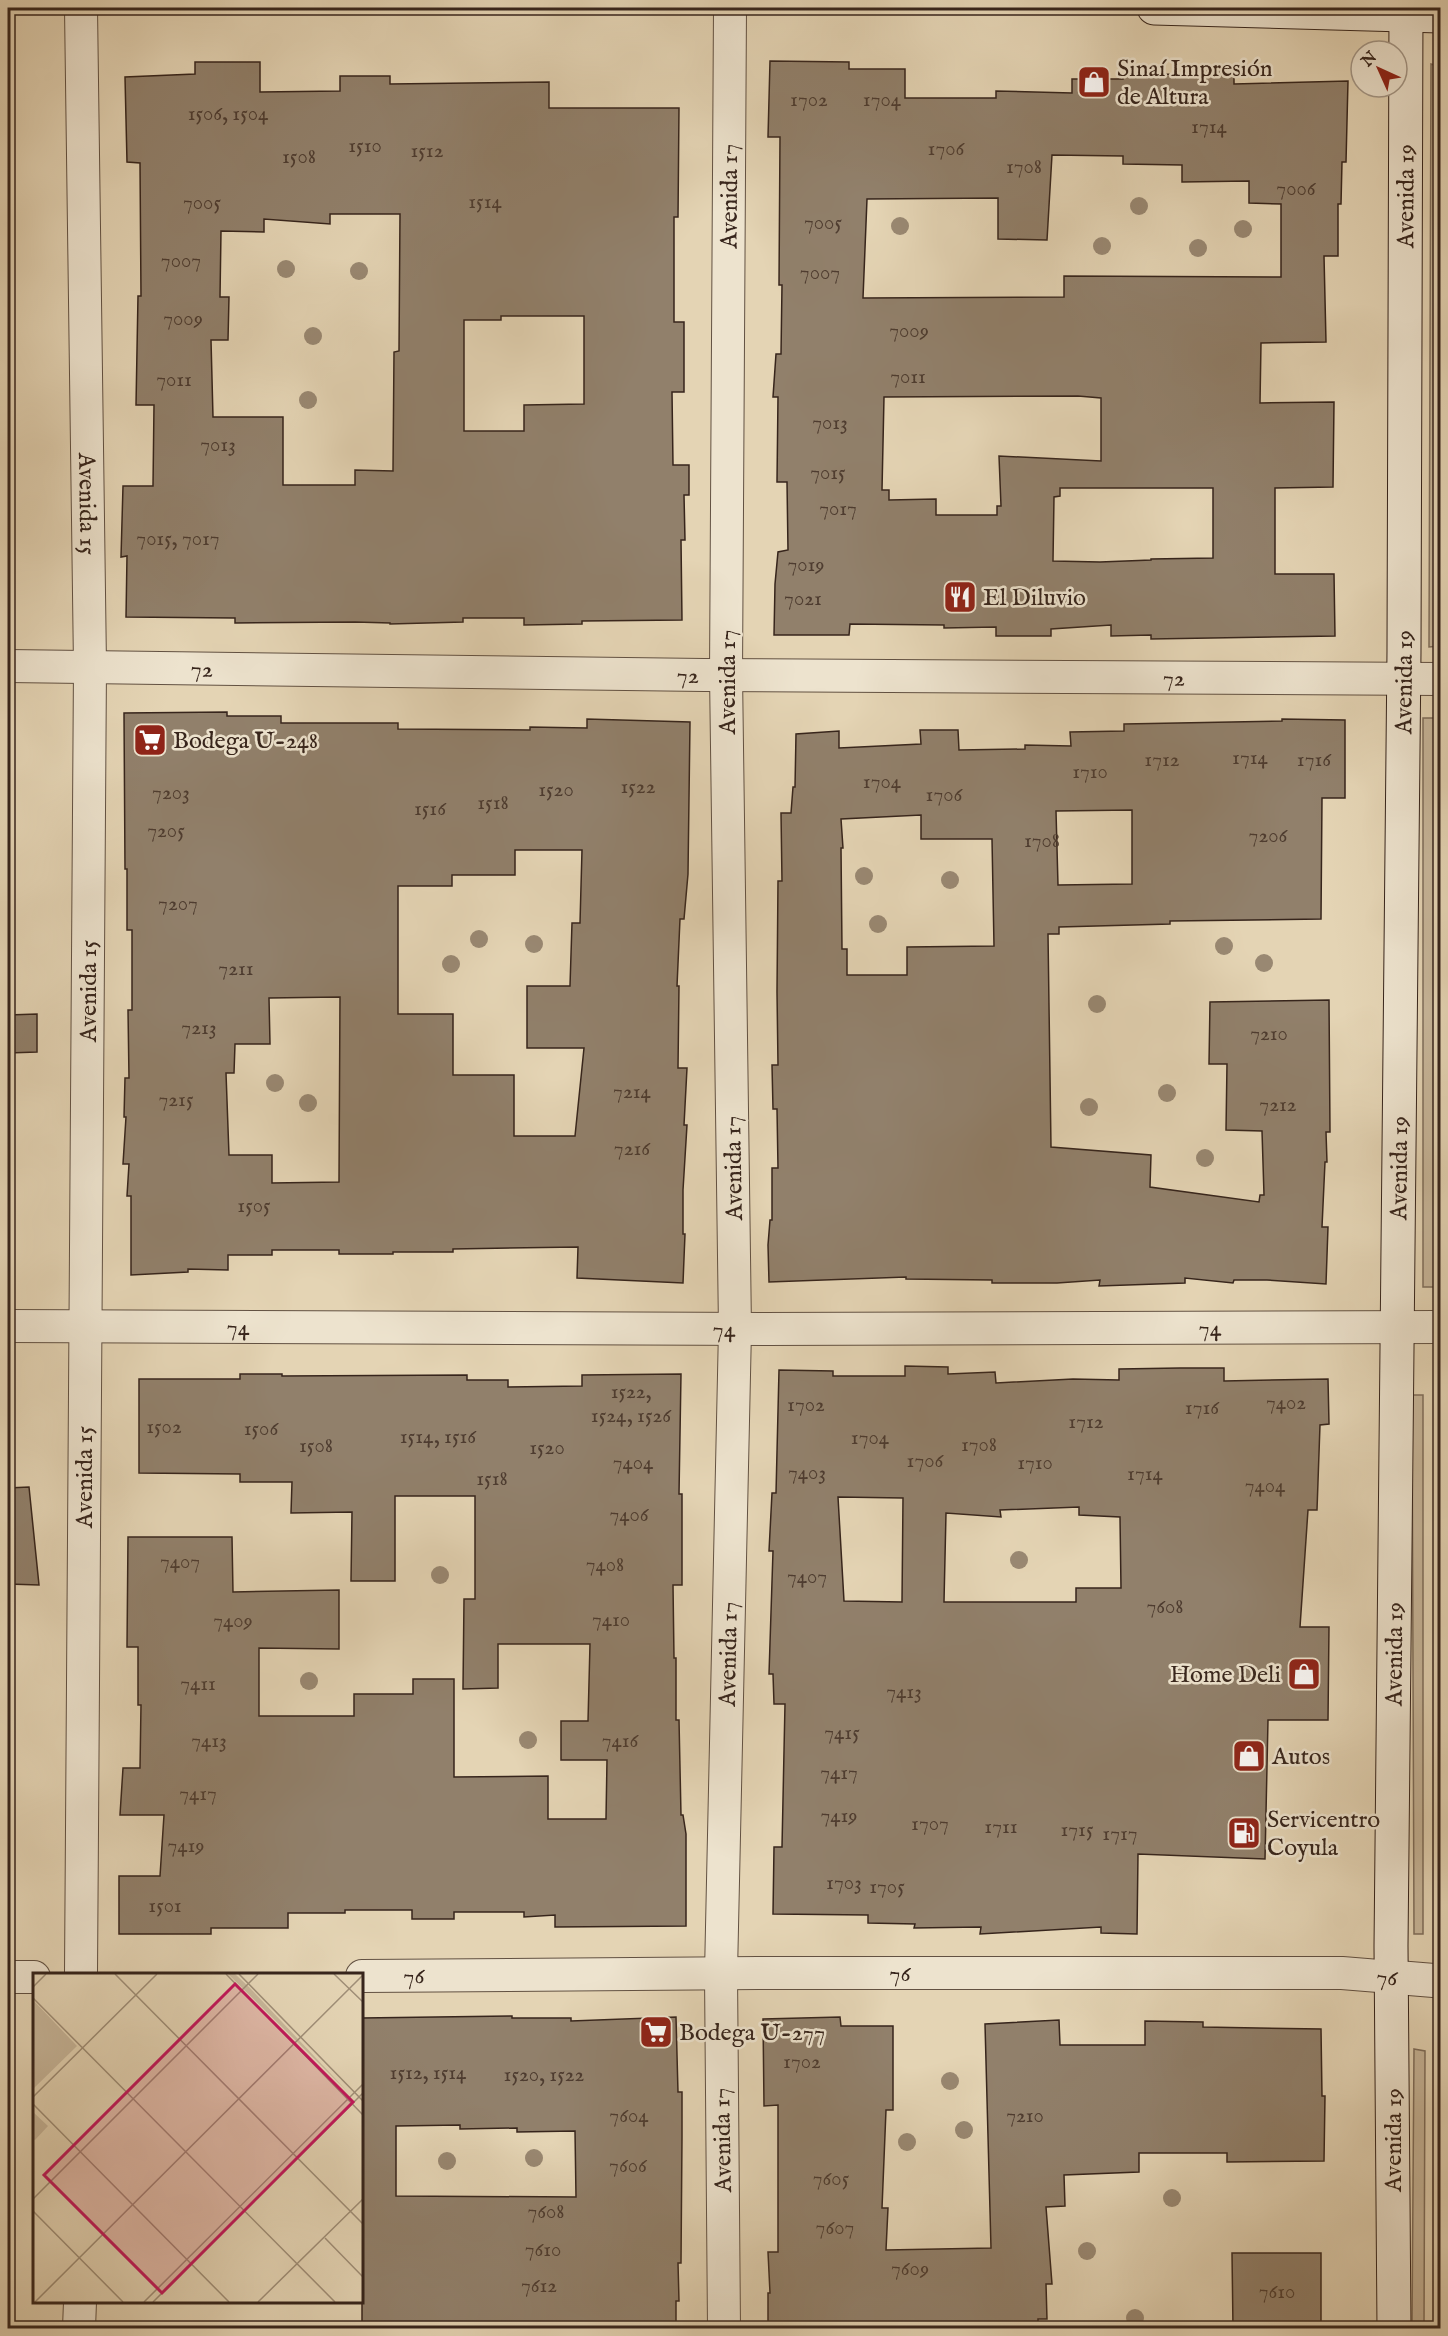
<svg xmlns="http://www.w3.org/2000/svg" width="1448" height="2336" viewBox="0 0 1448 2336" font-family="'IM FELL English',serif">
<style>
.green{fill:#c7b69a;stroke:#7f6e5b;stroke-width:1.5}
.building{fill:#91806b;stroke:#37251c;stroke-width:1.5;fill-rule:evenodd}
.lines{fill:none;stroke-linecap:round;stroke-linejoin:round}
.minor-casing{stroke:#625142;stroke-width:34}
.tertiary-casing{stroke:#625142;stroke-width:35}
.secondary-casing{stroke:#37251c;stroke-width:35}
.minor{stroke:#ede3ce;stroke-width:32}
.tertiary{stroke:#ede3ce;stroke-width:33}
.secondary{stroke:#ede3ce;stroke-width:33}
.tree{fill:#998872}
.labels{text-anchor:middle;stroke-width:5;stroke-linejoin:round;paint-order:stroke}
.number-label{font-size:21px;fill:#4e3c30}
.poi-label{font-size:24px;fill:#37251c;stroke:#ede3ce;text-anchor:start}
.street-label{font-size:24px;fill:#37251c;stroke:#ede3ce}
.inset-road{fill:none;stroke:#9f8e77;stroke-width:1.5}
.view{fill:#c2185b;fill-opacity:0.15;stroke:#c2185b;stroke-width:3}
.inset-edge{fill:none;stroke:#37251c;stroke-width:3}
</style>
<rect width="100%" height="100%" fill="#e4d4b4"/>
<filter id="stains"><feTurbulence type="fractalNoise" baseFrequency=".00333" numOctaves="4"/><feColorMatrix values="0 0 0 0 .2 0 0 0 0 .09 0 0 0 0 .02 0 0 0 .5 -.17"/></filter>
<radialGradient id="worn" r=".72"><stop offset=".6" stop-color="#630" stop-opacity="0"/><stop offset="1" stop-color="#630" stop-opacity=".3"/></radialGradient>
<g class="green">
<path d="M 1431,64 L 1440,67 L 1440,646 L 1429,647 Z"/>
<rect x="1423" y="718" width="12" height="569"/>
<path d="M 1412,1395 L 1423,1395 L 1423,1934 L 1414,1934 Z"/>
<path d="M 1414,2049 L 1425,2051 L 1424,2328 L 1412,2328 Z"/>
</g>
<g class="building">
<path d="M 770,61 L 849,62 L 849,69 L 905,69 L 905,98 L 996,98 L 996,91 L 1072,93 L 1072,79 L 1123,79 L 1123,75 L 1183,74 L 1183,70 L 1234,71 L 1234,84 L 1348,81 L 1346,162 L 1342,162 L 1341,204 L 1338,204 L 1338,256 L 1324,256 L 1326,342 L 1261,343 L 1260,403 L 1334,402 L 1333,487 L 1275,488 L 1275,574 L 1334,574 L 1335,636 L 1151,639 L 1151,635 L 1111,636 L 1111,625 L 1051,629 L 1051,636 L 996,636 L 996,627 L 944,628 L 944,625 L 850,624 L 849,635 L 774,635 L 775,584 L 778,552 L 788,550 L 787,482 L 777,482 L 778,397 L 773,397 L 776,354 L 781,354 L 782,285 L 779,285 L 780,137 L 768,137 ZM 1052,155 L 1123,156 L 1123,164 L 1182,165 L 1182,182 L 1249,181 L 1249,203 L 1281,204 L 1281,277 L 1064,276 L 1064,297 L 863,298 L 867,199 L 998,198 L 998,239 L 1047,240 ZM 1078,396 L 1101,398 L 1101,461 L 999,456 L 1001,506 L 997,506 L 997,515 L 936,515 L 936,499 L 889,500 L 889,490 L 882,490 L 884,397 ZM 1060,488 L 1213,488 L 1213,558 L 1151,559 L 1151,560 L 1100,562 L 1053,561 L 1054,497 L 1060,496 Z"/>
<path d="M 195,62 L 260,62 L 260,92 L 340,91 L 340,76 L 390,76 L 390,84 L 549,82 L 549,108 L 679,108 L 678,217 L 674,217 L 674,322 L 684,322 L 684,392 L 672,392 L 673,465 L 689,465 L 689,495 L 684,495 L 685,540 L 681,540 L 682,620 L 582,621 L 582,624 L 524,625 L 524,618 L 463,618 L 463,622 L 390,624 L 390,623 L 355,622 L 235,623 L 235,618 L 126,617 L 127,556 L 121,557 L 123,486 L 153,486 L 154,405 L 136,405 L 138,296 L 141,296 L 140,163 L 127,162 L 125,77 L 195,74 ZM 330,214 L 400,214 L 399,351 L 394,352 L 393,471 L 355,470 L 355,485 L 283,485 L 283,417 L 213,417 L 211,340 L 228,340 L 229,297 L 220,297 L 221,231 L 264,232 L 264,219 L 330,224 ZM 501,316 L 584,316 L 584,404 L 524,405 L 524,431 L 464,431 L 464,320 L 501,320 Z"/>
<path d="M 227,712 L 227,716 L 281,716 L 281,723 L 398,723 L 398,729 L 530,730 L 530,727 L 587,728 L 587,719 L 690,722 L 688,874 L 684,919 L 680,919 L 677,986 L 679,986 L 678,1068 L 687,1068 L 684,1125 L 687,1125 L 683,1190 L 683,1234 L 685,1234 L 683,1283 L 577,1278 L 578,1247 L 453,1249 L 453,1252 L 393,1252 L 393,1254 L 339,1254 L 339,1250 L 272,1250 L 272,1255 L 228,1255 L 228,1270 L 188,1269 L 188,1272 L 131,1275 L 131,1196 L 127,1196 L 129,1164 L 123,1164 L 126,1117 L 124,1117 L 125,1078 L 129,1078 L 128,1010 L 132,1010 L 132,930 L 127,930 L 127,869 L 125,869 L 124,713 ZM 515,850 L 582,850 L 580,923 L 572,923 L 570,986 L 527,986 L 527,1048 L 584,1048 L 575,1136 L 514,1136 L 514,1075 L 453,1075 L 453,1014 L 398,1014 L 398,886 L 452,886 L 452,875 L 515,875 ZM 340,997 L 339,1182 L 272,1183 L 272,1155 L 229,1155 L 226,1073 L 234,1073 L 235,1044 L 270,1044 L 269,998 Z"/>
<path d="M 1282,719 L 1345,720 L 1345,798 L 1322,798 L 1321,919 L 1170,921 L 1170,924 L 1059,927 L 1059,934 L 1048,934 L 1051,1147 L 1151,1155 L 1150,1187 L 1259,1202 L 1260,1195 L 1264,1195 L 1262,1131 L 1226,1130 L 1227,1064 L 1209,1064 L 1210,1002 L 1329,1000 L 1330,1132 L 1326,1132 L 1327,1162 L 1325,1162 L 1322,1227 L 1328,1227 L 1326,1284 L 1267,1280 L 1234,1280 L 1233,1283 L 1185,1278 L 1185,1283 L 1099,1286 L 1100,1280 L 1057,1283 L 992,1283 L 992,1280 L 906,1279 L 906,1277 L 769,1282 L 768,1245 L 770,1220 L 772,1220 L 772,1168 L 778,1168 L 777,1109 L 773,1109 L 772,1065 L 778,1065 L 777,992 L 778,881 L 782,881 L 781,813 L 791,813 L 793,787 L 795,787 L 796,734 L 839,731 L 839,748 L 921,744 L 920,730 L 958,730 L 959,750 L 1025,749 L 1025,745 L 1071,746 L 1070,732 L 1124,731 L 1124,724 L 1282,721 ZM 1132,810 L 1132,884 L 1058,885 L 1056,811 ZM 921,815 L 921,839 L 992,839 L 994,946 L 907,947 L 907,975 L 847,975 L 847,949 L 842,949 L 841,848 L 843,848 L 841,819 Z"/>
<path d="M 37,1014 L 37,1052 L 8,1053 L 8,1015 Z"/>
<path d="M 905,1366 L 948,1367 L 948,1374 L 995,1372 L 996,1383 L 1073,1379 L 1119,1380 L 1119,1369 L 1180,1368 L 1224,1368 L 1224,1381 L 1328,1379 L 1329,1424 L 1320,1425 L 1317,1510 L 1308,1510 L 1300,1627 L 1329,1627 L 1328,1720 L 1268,1720 L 1265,1859 L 1138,1854 L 1137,1934 L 1101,1933 L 1101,1927 L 980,1934 L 981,1927 L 914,1928 L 915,1924 L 868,1923 L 868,1915 L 773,1914 L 774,1847 L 782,1847 L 785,1704 L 774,1704 L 773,1674 L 769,1674 L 773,1551 L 769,1551 L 772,1493 L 776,1493 L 779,1370 L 833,1371 L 833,1376 L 905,1376 ZM 838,1497 L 903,1498 L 902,1602 L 844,1601 ZM 1079,1507 L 1079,1515 L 1120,1517 L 1121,1588 L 1076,1588 L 1076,1602 L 944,1602 L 946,1513 L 1001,1517 L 1000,1510 Z"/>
<path d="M 240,1374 L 282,1374 L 282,1376 L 467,1375 L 467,1380 L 508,1380 L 508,1387 L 582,1386 L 582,1375 L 681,1374 L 679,1494 L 682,1494 L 682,1585 L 673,1585 L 674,1658 L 676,1658 L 676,1720 L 679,1720 L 681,1815 L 683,1815 L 686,1834 L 686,1926 L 555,1927 L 555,1915 L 524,1917 L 524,1912 L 454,1912 L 454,1919 L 412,1919 L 412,1910 L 345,1910 L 345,1913 L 288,1913 L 288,1928 L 211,1928 L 211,1934 L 119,1934 L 119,1876 L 160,1876 L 164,1815 L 120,1815 L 123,1768 L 140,1768 L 141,1705 L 138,1705 L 138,1647 L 127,1647 L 128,1537 L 232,1537 L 233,1592 L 339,1590 L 339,1649 L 259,1648 L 259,1716 L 354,1716 L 354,1694 L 413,1694 L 413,1679 L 454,1679 L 454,1777 L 548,1776 L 548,1819 L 606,1819 L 607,1760 L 561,1760 L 561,1721 L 588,1721 L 590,1644 L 498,1644 L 498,1688 L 463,1689 L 464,1599 L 475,1599 L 475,1496 L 395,1496 L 395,1581 L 351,1581 L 352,1512 L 291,1513 L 292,1482 L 240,1482 L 240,1474 L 139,1473 L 139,1379 L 240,1379 Z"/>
<path d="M 29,1487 L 39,1585 L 8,1584 L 8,1488 Z"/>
<path d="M 512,2016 L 512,2018 L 571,2018 L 571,2021 L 676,2017 L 678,2092 L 682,2092 L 682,2137 L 681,2263 L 678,2263 L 679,2301 L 676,2301 L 676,2328 L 362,2328 L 362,2018 ZM 460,2125 L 460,2129 L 517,2128 L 517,2132 L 575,2131 L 576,2197 L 396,2196 L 396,2126 Z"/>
<path d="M 840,2017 L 841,2026 L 893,2026 L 893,2110 L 886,2110 L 882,2208 L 888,2208 L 886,2250 L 991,2248 L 985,2024 L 1059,2020 L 1060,2045 L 1145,2045 L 1145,2021 L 1203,2022 L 1203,2027 L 1321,2029 L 1322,2096 L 1325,2096 L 1324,2161 L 1227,2162 L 1227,2153 L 1139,2153 L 1139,2172 L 1064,2175 L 1065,2206 L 1046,2207 L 1052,2284 L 1046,2284 L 1047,2319 L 1038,2319 L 1038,2328 L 880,2328 L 880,2322 L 768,2324 L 768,2293 L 770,2293 L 768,2252 L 778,2252 L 778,2105 L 764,2106 L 763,2019 Z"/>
<path d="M 1232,2253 L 1321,2253 L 1321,2328 L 1233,2328 Z"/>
</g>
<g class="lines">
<defs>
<g id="minor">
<path id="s1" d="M 81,8 L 90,666 L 81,1974"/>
<path id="s2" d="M 8,666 L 704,675 L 1440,679"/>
<path id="s3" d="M 8,1326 L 763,1329 L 1440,1327"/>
<path id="s4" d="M 362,1976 L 758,1973 L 1342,1973 L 1391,1977"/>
<path d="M 8,1977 L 34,1977"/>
<path d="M 79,2328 L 80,2302"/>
<path id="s5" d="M 724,2328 L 721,1973 L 735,1329 L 726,674 L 730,8"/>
</g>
<path id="tertiary" d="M 1391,1977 L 1440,1981"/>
<g id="secondary">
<path d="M 1154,8 L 1440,16"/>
<path id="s6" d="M 1394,2328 L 1391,1946 L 1404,651 L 1406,8"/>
</g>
</defs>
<use href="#minor" class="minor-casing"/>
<use href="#tertiary" class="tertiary-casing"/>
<use href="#secondary" class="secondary-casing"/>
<use href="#minor" class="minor"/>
<use href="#tertiary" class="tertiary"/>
<use href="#secondary" class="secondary"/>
</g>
<g class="tree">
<circle cx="1139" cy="206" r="9"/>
<circle cx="900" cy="226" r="9"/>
<circle cx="1243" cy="229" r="9"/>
<circle cx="1102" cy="246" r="9"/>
<circle cx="1198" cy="248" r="9"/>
<circle cx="286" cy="269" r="9"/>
<circle cx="359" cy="271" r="9"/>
<circle cx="313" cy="336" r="9"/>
<circle cx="308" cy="400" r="9"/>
<circle cx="864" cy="876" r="9"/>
<circle cx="950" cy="880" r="9"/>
<circle cx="878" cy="924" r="9"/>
<circle cx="479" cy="939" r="9"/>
<circle cx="534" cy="944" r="9"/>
<circle cx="1224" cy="946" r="9"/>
<circle cx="1264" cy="963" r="9"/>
<circle cx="451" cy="964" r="9"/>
<circle cx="1097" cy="1004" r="9"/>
<circle cx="275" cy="1083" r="9"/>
<circle cx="1167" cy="1093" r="9"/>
<circle cx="308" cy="1103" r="9"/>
<circle cx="1089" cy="1107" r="9"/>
<circle cx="1205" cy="1158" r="9"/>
<circle cx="1019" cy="1560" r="9"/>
<circle cx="440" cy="1575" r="9"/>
<circle cx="309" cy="1681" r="9"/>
<circle cx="528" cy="1740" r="9"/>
<circle cx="950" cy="2081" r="9"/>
<circle cx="964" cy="2130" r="9"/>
<circle cx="907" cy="2142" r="9"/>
<circle cx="534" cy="2158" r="9"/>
<circle cx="447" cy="2161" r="9"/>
<circle cx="1172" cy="2198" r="9"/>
<circle cx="1087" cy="2251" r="9"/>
<circle cx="1135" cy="2318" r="9"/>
</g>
<defs>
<symbol id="shop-square" viewBox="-11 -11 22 22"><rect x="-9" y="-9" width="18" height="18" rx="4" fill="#8f2418" stroke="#ede3ce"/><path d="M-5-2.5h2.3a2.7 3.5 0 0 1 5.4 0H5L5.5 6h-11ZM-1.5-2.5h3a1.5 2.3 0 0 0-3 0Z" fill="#fff"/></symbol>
<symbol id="restaurant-square" viewBox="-11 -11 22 22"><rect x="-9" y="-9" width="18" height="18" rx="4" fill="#8f2418" stroke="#ede3ce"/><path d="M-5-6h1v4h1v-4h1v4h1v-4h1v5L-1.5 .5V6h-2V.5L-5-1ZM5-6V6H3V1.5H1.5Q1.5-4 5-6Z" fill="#fff"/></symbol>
<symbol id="supermarket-square" viewBox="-11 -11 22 22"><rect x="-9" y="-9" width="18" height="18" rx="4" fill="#8f2418" stroke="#ede3ce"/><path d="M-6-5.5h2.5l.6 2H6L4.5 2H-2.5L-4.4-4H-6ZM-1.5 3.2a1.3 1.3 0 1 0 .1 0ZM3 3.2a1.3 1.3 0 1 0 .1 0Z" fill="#fff"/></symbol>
<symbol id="fuel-square" viewBox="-11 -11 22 22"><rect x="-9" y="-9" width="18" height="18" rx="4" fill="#8f2418" stroke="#ede3ce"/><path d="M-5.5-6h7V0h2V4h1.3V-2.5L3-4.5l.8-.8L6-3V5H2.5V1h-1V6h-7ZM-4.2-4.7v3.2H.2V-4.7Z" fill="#fff"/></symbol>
</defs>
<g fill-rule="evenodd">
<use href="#shop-square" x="1075" y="63" width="38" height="38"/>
<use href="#restaurant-square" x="941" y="578" width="38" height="38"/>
<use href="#supermarket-square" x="131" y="721" width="38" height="38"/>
<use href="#shop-square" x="1285" y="1655" width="38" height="38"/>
<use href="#shop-square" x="1230" y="1737" width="38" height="38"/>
<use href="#fuel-square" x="1225" y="1814" width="38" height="38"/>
<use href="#supermarket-square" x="637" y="2013" width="38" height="38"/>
</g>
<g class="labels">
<g class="number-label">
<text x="809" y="106">1702</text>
<text x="882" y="106">1704</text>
<text x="228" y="120">1506, 1504</text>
<text x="1209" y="133">1714</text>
<text x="365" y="152">1510</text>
<text x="946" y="155">1706</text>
<text x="427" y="157">1512</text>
<text x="299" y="163">1508</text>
<text x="1024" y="173">1708</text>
<text x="1296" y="195">7006</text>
<text x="485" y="208">1514</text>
<text x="202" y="209">7005</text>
<text x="823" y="229">7005</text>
<text x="181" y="267">7007</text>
<text x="820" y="279">7007</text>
<text x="183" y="325">7009</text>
<text x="909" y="337">7009</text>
<text x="908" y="383">7011</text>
<text x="174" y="386">7011</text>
<text x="830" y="429">7013</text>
<text x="218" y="451">7013</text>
<text x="828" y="479">7015</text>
<text x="838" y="515">7017</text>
<text x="178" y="545">7015, 7017</text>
<text x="806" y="571">7019</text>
<text x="803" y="605">7021</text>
<text x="1250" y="764">1714</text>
<text x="1162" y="766">1712</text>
<text x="1314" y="766">1716</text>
<text x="1090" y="778">1710</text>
<text x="882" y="788">1704</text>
<text x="638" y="793">1522</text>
<text x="556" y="796">1520</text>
<text x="171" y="799">7203</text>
<text x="944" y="801">1706</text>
<text x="493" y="809">1518</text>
<text x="430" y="815">1516</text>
<text x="166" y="837">7205</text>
<text x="1268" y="842">7206</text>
<text x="1042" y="847">1708</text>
<text x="178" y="910">7207</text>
<text x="236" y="975">7211</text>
<text x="199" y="1034">7213</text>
<text x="1269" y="1040">7210</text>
<text x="632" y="1098">7214</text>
<text x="176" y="1106">7215</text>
<text x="1278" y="1111">7212</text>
<text x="632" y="1155">7216</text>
<text x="254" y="1212">1505</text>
<text x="631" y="1398">1522,<tspan x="631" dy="24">1524, 1526</tspan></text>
<text x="1286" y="1409">7402</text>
<text x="806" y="1411">1702</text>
<text x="1202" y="1414">1716</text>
<text x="1086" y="1428">1712</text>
<text x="164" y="1433">1502</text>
<text x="261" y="1435">1506</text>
<text x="438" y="1443">1514, 1516</text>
<text x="870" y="1444">1704</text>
<text x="979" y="1451">1708</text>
<text x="316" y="1452">1508</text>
<text x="547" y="1454">1520</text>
<text x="925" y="1467">1706</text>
<text x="633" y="1469">7404</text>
<text x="1035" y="1469">1710</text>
<text x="807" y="1479">7403</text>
<text x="1145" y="1480">1714</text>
<text x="492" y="1485">1518</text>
<text x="1265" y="1492">7404</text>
<text x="629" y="1521">7406</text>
<text x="180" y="1568">7407</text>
<text x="605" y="1571">7408</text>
<text x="807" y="1583">7407</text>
<text x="1165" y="1613">7608</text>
<text x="611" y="1626">7410</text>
<text x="233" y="1627">7409</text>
<text x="198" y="1690">7411</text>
<text x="904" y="1698">7413</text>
<text x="842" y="1739">7415</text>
<text x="209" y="1747">7413</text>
<text x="620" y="1747">7416</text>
<text x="839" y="1779">7417</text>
<text x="198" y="1800">7417</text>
<text x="839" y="1822">7419</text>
<text x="930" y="1830">1707</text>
<text x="1001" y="1833">1711</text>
<text x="1077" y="1836">1715</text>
<text x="1120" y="1840">1717</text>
<text x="186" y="1852">7419</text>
<text x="844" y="1889">1703</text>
<text x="887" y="1893">1705</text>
<text x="165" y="1912">1501</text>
<text x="802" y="2068">1702</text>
<text x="428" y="2079">1512, 1514</text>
<text x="544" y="2081">1520, 1522</text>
<text x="629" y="2122">7604</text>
<text x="1025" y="2122">7210</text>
<text x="628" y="2172">7606</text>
<text x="831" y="2185">7605</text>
<text x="546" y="2218">7608</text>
<text x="835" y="2234">7607</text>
<text x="543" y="2256">7610</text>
<text x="910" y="2275">7609</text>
<text x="539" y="2292">7612</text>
<text x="1277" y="2298">7610</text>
</g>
<g class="poi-label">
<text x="1117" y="76">Sinaí Impresión<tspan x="1117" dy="28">de Altura</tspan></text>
<text x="983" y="605">El Diluvio</text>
<text x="173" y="748">Bodega U-248</text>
<text x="1281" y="1682" text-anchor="end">Home Deli</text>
<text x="1272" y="1764">Autos</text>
<text x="1267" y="1827">Servicentro<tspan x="1267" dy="28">Coyula</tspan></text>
<text x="679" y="2040">Bodega U-277</text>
</g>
<g class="street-label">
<text dy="8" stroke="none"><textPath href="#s5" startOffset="2132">Avenida 17</textPath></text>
<text dy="8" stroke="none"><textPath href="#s6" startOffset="2132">Avenida 19</textPath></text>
<text dy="8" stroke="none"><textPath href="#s1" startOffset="496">Avenida 15</textPath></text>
<text dy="8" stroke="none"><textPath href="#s2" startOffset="194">72</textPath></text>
<text dy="8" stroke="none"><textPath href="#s2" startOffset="680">72</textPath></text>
<text dy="8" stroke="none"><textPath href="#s2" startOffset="1166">72</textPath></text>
<text transform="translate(727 682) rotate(-90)" y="8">Avenida 17</text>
<text dy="8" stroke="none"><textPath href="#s6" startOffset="1646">Avenida 19</textPath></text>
<text transform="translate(88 991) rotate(-90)" y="8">Avenida 15</text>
<text transform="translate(733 1168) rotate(-91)" y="8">Avenida 17</text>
<text dy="8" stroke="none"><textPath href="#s6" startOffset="1160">Avenida 19</textPath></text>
<text dy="8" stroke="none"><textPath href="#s3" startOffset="230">74</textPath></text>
<text dy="8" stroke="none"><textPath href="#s3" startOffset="1202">74</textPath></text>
<text dy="8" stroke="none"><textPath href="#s3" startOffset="716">74</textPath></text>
<text transform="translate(84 1477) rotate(-90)" y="8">Avenida 15</text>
<text dy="8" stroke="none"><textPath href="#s5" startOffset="674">Avenida 17</textPath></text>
<text dy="8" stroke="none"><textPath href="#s6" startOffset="674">Avenida 19</textPath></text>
<text dy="8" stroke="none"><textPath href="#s4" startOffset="538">76</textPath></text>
<text dy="8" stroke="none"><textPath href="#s4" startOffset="52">76</textPath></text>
<text transform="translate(1387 1977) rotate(5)" y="8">76</text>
<text transform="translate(722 2140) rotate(-91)" y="8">Avenida 17</text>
<text transform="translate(1393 2140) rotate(-90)" y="8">Avenida 19</text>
</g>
</g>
<g transform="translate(33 1973)">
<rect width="330" height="330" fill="#e4d4b4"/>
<path d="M 195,1 L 202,1 L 217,15 L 314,118 ZM 0,27 L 44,73 L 0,116 ZM 0,139 L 15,153 L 2,167 L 0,166 Z" fill="#c7b69a"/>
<path class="inset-road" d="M 82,1 L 330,251M 193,1 L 330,142M 206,1 L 330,128M 301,1 L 330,29M 0,14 L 13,1M 0,25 L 302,329M 0,124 L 124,1M 0,131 L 196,329M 0,226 L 225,1M 0,238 L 90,329M 292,265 L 330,304M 2,329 L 330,2M 111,329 L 330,111M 120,329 L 330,120M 225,329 L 330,226"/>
<path class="view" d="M 202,11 L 320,129 L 129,320 L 11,202 Z"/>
<rect width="330" height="330" class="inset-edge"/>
</g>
<rect width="1448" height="2336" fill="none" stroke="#e4d4b4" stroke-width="30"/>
<rect x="9" y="9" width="1430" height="2318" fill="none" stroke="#37251c" stroke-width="3"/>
<rect x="15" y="15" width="1418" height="2306" fill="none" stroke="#37251c" stroke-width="1.5"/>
<g transform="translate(1379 69) rotate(315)"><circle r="28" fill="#ede3ce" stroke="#a49787" stroke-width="1.5"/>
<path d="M0-4.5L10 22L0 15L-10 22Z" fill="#8f2418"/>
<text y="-9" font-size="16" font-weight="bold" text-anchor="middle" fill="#37251c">N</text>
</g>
<rect width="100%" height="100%" filter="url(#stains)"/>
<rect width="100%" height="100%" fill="url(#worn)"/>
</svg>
